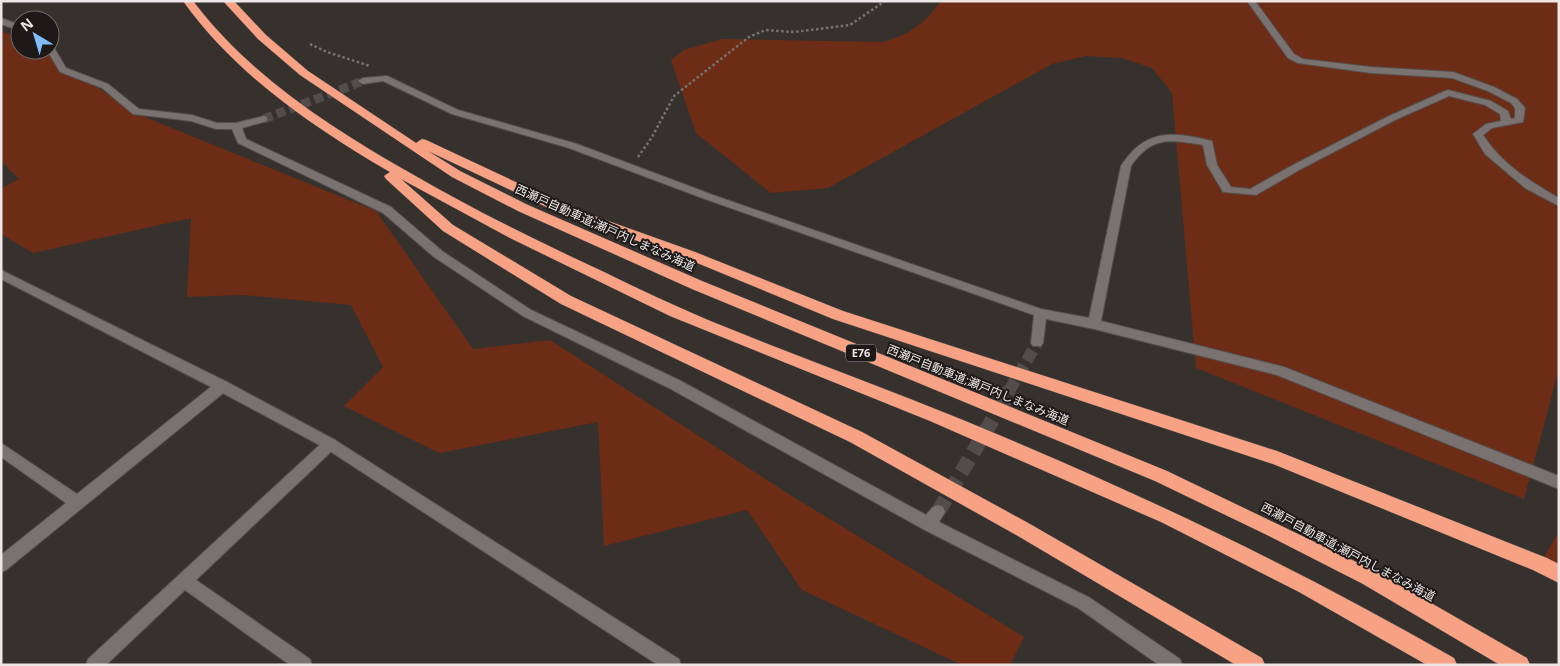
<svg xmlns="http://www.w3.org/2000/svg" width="1560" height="666" viewBox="0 0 1560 666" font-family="'Open Sans','Noto Sans JP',sans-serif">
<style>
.green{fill:#6d2c15}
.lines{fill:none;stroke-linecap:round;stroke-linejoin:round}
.minor-tunnel-far2{stroke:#524c4a;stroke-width:9;stroke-dasharray:9 4.5;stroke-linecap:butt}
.minor-tunnel-far1{stroke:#524c4a;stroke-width:12;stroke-dasharray:12 5.5;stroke-linecap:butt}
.minor-tunnel{stroke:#524c4a;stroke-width:15;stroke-dasharray:15 8;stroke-linecap:butt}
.minor-casing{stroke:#544f4d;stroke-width:2}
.tertiary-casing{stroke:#544f4d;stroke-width:2}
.motorway-casing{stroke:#544f4d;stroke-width:1}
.path{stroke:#787370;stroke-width:2.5;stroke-dasharray:2.5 2.5;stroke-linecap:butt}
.minor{fill:#7a7270;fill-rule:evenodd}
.tertiary{fill:#7a7270;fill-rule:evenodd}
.motorway{fill:#f8a285;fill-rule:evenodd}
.labels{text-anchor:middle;stroke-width:4;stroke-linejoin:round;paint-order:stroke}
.shield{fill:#1c1918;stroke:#aea9a8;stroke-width:1}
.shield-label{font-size:11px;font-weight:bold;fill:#ece7e6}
.street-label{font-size:12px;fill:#ece7e6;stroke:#1c1918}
</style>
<rect width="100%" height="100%" fill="#37312e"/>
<g class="green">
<path d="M 941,1 L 1559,2 L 1559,369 L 1524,499 L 1196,368 L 1172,93 L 1152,68 L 1122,58 L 1086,56 L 1052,64 L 828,188 L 771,193 L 696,133 L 671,60 L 684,50 L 722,39 L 884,42 C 912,33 923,25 941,1 Z"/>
<path d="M 1,31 L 20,38 L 20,50 L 42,50 L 135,113 L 376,211 L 473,349 L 550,340 L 795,498 L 1024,637 L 1010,665 L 962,665 L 802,590 L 747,510 L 604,546 L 598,422 L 439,453 L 344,406 L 383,367 L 351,305 L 243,295 L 187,297 L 191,218 L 33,253 L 1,234 L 1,188 L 19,179 L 1,161 Z"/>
<path d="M 1559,531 L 1559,570 L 1540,564 Z"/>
</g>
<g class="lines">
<path class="minor-tunnel-far2" d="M 264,119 L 363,81"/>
<path class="minor-tunnel-far1" d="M 1009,391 L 1037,343"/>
<path class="minor-tunnel" d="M 938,512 L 1010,390"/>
<defs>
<g id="minor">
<path d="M 1247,1 L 1255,1 L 1294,54 L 1303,59 L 1371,67 L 1453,72 L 1494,87 L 1517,99 L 1525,108 L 1523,122 L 1492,128 L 1483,135 C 1501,163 1530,182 1559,198 L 1559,206 L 1525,188 L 1485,154 L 1473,134 L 1486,124 L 1501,121 L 1500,114 L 1485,105 L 1449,96 L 1395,120 L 1301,169 L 1256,195 L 1223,192 L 1207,165 L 1203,145 C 1171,140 1152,135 1131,166 L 1101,321 L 1284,367 L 1559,476 L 1559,489 L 1277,375 L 1094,329 L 1046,319 L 1043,343 L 1041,346 L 1033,346 L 1031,343 L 1034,315 L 705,199 L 569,148 L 452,114 L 383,81 L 363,84 L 358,81 L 363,78 L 387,76 L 458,110 L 577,144 L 713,195 L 1041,309 L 1089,318 L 1121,166 C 1145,129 1171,131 1212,141 L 1217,165 L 1231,187 L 1250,189 L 1293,165 L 1389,116 L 1445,91 L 1448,90 L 1491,101 L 1508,111 L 1511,119 L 1515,118 L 1515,108 L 1511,103 L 1488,91 L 1452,78 L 1371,73 L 1298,63 L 1288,58 Z"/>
<path d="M 1,18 L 20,25 L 20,31 L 1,24 Z"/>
<path d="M 50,45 L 53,46 L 66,68 L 108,84 L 139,109 L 192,115 L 217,123 L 236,123 L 264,116 L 267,117 L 267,121 L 242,128 L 246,139 L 391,207 L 442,251 L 531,310 L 679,380 L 926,515 L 933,507 L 938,505 L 943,507 L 945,512 L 939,522 L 1090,598 L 1180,659 L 1182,665 L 1159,665 L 1078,608 L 923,529 L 669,388 L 523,316 L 434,257 L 383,213 L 238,143 L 232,129 L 216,129 L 191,121 L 133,114 L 102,88 L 60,72 L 47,50 L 50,50 Z"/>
<path d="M 222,381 L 227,382 L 229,386 L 227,390 L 6,570 L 1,572 L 1,555 L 66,503 L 1,457 L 1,443 L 77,494 L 217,382 Z"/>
<path d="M 330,438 L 335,440 L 337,444 L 335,448 L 196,580 L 310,659 L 312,665 L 290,665 L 185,590 L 106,665 L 86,665 L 88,659 L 325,440 Z"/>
</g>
<path id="tertiary" d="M 1,270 L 227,382 L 335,440 L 679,659 L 681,665 L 658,665 L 325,448 L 217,390 L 1,279 Z"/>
<g id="motorway">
<path d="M 183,1 L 193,1 C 250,76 331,128 412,174 C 474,210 539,242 604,272 C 638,289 673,305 708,320 C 793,355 878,385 963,420 C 1133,490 1294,566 1454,658 L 1457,665 L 1427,665 L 1299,592 L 1161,522 L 930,421 L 670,316 L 510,238 L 401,179 L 453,225 L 571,296 L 862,432 L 1030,524 L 1262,658 L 1265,665 L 1236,665 L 1018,536 L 850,442 L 561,304 L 443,231 L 386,179 L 384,176 L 390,172 C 313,127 235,74 183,1 Z"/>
<path d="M 223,1 L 234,1 L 266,35 L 308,71 L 416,143 L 422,139 L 426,140 L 569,207 L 695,252 L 843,311 L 1277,451 L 1547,558 L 1559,564 L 1559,583 L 1533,570 L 1273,464 L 833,319 L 685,258 L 559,213 L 428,151 L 460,171 L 528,205 L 702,281 L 1167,471 L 1377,572 L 1527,658 L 1530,665 L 1500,665 L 1363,584 L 1267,535 L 1155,481 L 692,289 L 518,211 L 452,177 L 300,75 L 258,39 Z"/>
</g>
</defs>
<use href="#minor" class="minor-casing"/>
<use href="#tertiary" class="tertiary-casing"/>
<use href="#motorway" class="motorway-casing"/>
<g class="path">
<path d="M 310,44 L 327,52 L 370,66"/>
<path d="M 638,157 L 652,137 L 674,96 L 749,37 L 765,30 L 794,32 L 850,25 L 885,1"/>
</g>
<use href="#minor" class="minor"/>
<use href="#tertiary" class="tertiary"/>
<use href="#motorway" class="motorway"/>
</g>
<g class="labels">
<rect class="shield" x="846" y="344.5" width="30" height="17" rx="4"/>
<g class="shield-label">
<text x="861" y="357">E76</text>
</g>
<g class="street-label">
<text transform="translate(605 228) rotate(24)" y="4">西瀬戸自動車道;瀬戸内しまなみ海道</text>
<text transform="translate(978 385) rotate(22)" y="4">西瀬戸自動車道;瀬戸内しまなみ海道</text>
<text transform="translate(1348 552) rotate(28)" y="4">西瀬戸自動車道;瀬戸内しまなみ海道</text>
</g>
</g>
<rect width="1560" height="666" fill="none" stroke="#ece7e6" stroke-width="5"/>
<g transform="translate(35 35) rotate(322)"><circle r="24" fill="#1c1918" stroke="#6f6b6a"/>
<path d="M0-4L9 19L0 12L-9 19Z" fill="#80bdfa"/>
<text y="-8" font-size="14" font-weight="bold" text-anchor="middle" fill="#ece7e6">N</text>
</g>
</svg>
